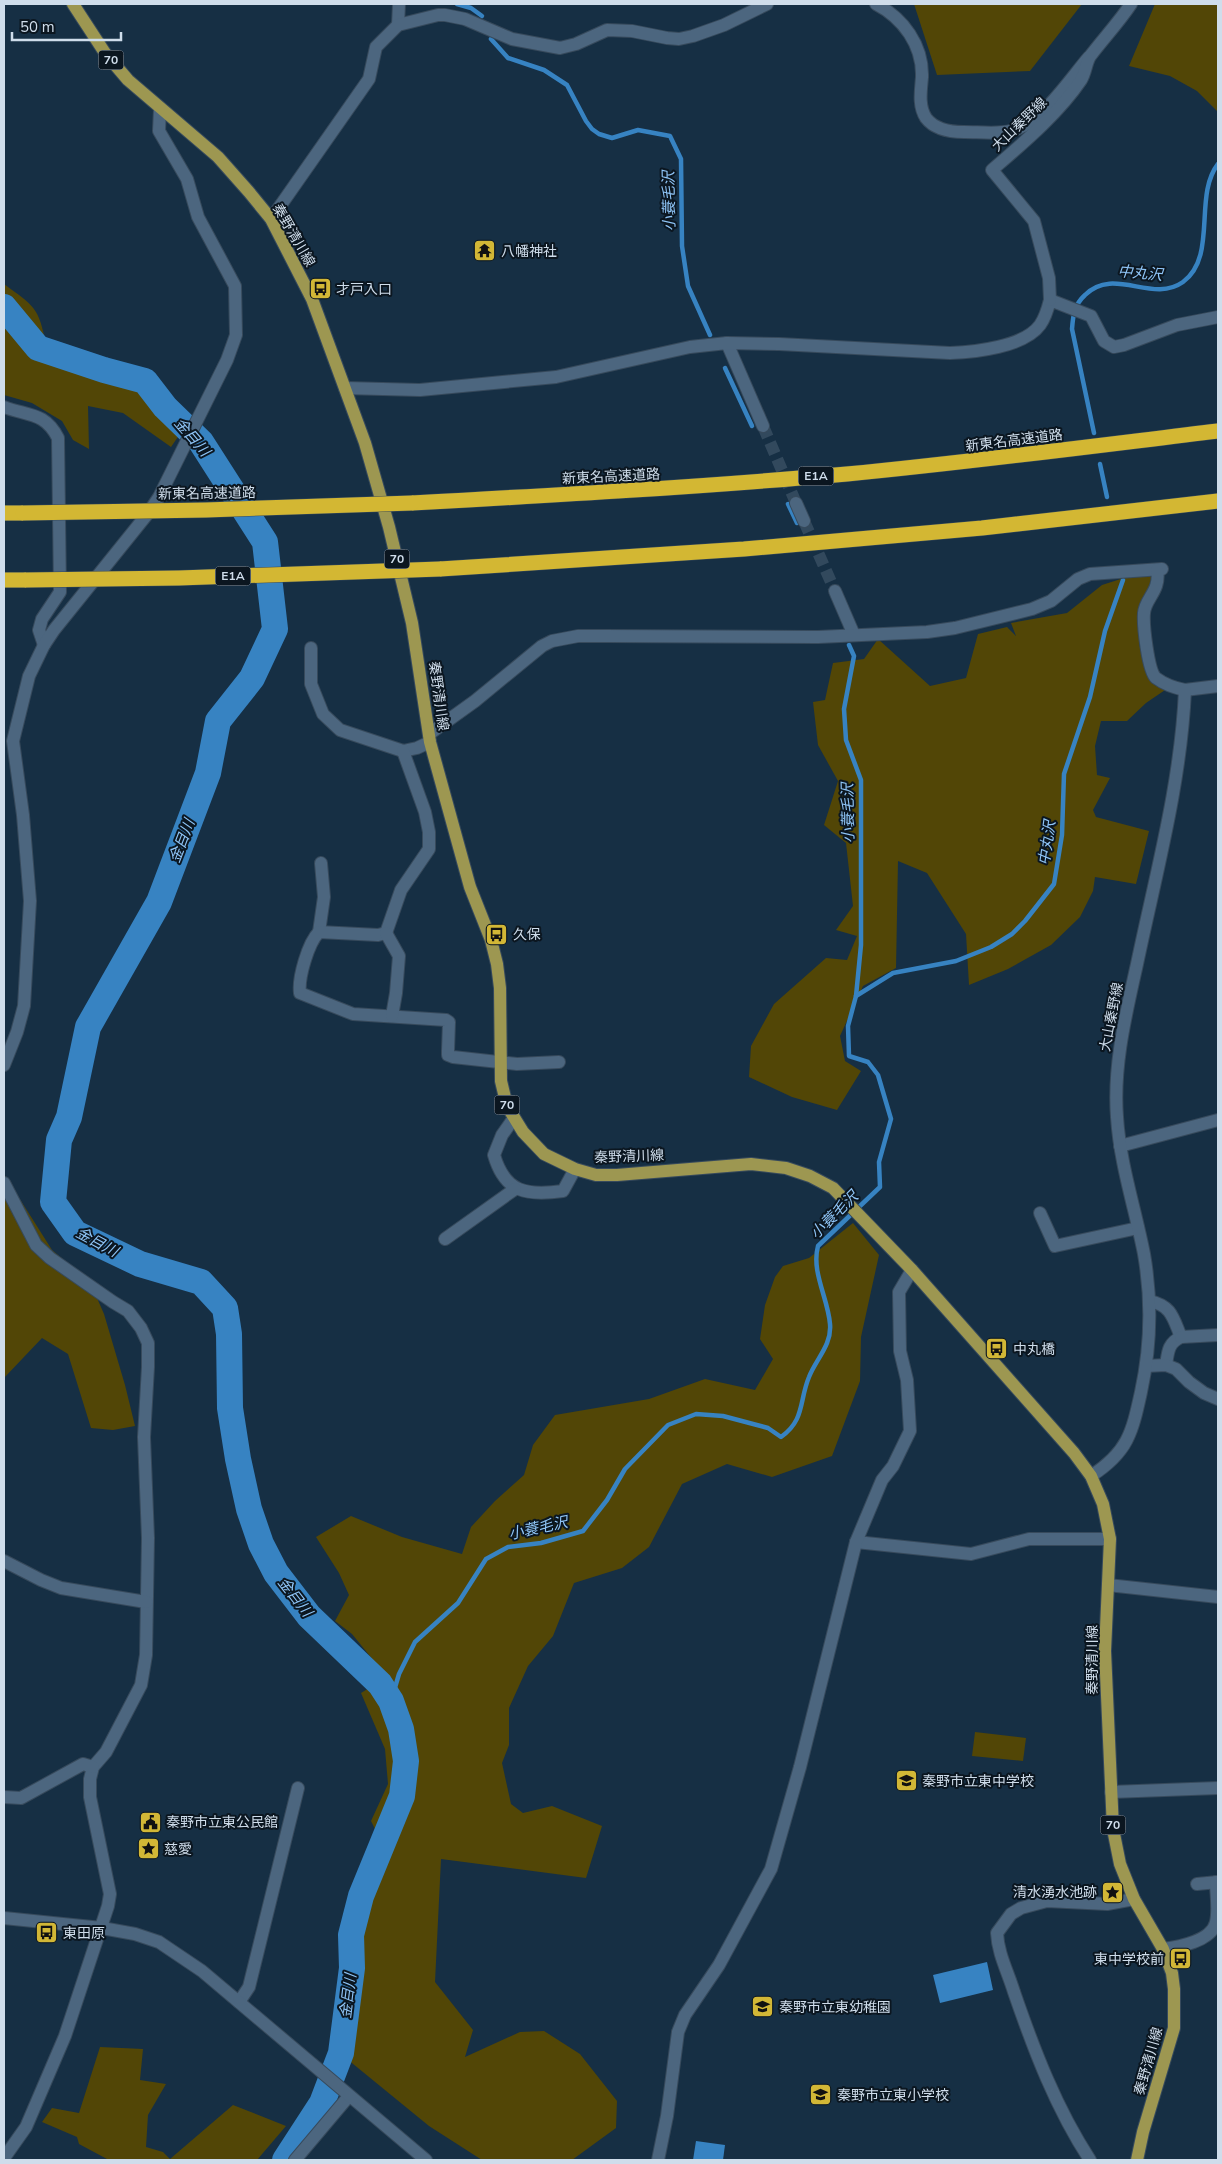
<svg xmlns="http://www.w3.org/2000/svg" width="1222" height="2164" viewBox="0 0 1222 2164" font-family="'Nunito Sans','Noto Sans JP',sans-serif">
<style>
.green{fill:#524606}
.water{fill:#3783c2}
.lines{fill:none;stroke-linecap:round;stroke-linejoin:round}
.stream{stroke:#3783c2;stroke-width:4.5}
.river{stroke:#3783c2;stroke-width:26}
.street-tunnel{stroke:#32495d;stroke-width:12;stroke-dasharray:12 6;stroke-linecap:butt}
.street-casing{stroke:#374a5c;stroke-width:14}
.secondary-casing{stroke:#374a5c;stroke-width:14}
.primary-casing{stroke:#374a5c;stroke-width:14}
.highway-casing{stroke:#374a5c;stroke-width:16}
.street{stroke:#4c667f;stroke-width:12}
.secondary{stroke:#4c667f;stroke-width:12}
.primary{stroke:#9d9751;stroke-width:12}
.highway{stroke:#d3b733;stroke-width:15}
.highway-bridge-casing{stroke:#374a5c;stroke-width:16;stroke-linecap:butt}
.highway-bridge{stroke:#d3b733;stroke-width:15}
.labels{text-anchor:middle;stroke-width:4;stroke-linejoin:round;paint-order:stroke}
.shield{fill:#0b1620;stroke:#94a1ae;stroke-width:1}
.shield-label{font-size:12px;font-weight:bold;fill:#cfddeb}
.street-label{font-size:14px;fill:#cfddeb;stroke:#0b1620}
.poi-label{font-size:14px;fill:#cfddeb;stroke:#0b1620;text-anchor:start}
.water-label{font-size:15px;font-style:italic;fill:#8fc5f7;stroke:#0b1620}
</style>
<rect width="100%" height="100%" fill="#162f44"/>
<g class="green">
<path d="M 914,4 L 1082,4 L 1030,71 L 937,75 Z"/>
<path d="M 1155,4 L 1218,4 L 1218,112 L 1197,91 L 1170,76 L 1129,66 Z"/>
<path d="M 4,284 C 34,306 39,307 46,345 L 87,359 L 122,366 L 184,428 L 171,447 L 123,413 L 88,406 L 89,449 L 73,440 L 62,421 L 32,403 L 4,395 Z"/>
<path d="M 1152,575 L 1139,644 L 1148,671 L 1168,688 L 1146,703 L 1127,721 L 1101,721 L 1095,746 L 1097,775 L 1110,778 L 1093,810 L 1096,817 L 1149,831 L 1136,884 L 1095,877 L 1093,891 L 1080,917 L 1051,945 L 1008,969 L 969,985 L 966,934 L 927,873 L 898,861 L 896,968 L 863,986 L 840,1036 L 845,1061 L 861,1071 L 837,1110 L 792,1097 L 749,1077 L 751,1046 L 774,1004 L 826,958 L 847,960 L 857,936 L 836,930 L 853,906 L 846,843 L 824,825 L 838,781 L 818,745 L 813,702 L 825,700 L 833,663 L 864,659 L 878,639 L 930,686 L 966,678 L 978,634 L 1007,627 L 1016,636 L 1011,623 L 1067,613 L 1102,585 L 1130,576 Z"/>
<path d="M 4,1174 L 52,1250 L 90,1282 L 104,1314 L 125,1385 L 135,1426 L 113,1430 L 91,1428 L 68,1354 L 42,1338 L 4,1378 Z"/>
<path d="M 853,1223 L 879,1255 L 861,1337 L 860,1381 L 832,1456 L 772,1477 L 727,1464 L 682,1484 L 649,1547 L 622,1568 L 574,1583 L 553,1636 L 528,1666 L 509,1708 L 509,1745 L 502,1763 L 511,1804 L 523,1813 L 552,1806 L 602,1826 L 586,1878 L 441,1859 L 435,1982 L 473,2030 L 465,2057 L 520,2032 L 544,2031 L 580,2054 L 617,2101 L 616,2128 L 572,2160 L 482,2160 L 429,2126 L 347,2059 L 357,1998 L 357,1933 L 368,1890 L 385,1849 L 371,1821 L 388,1784 L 385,1749 L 361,1693 L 387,1677 L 352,1634 L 335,1621 L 349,1595 L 339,1573 L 316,1537 L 351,1516 L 402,1537 L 462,1554 L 471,1527 L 495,1501 L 524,1475 L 533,1445 L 555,1415 L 649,1399 L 705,1379 L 755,1390 L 773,1359 L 760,1339 L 765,1305 L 775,1277 L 783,1266 L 809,1258 Z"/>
<path d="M 975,1732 L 1026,1738 L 1023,1761 L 972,1756 Z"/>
<path d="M 100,2047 L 143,2049 L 140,2080 L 166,2084 L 148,2115 L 146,2147 L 163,2152 L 170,2159 L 233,2105 L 286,2126 L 257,2160 L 107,2160 L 107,2159 L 79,2144 L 77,2137 L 42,2122 L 52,2108 L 79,2113 Z"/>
</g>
<g class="water">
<path d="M 987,1962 L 993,1990 L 940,2003 L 933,1975 Z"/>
<path d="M 696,2141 L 725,2145 L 723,2160 L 693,2160 Z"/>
</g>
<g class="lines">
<g class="stream">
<path d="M 457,4 L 471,8 L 482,16"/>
<path d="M 491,39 L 508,58 L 544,70 L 567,85 L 586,121 L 592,129 L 599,134 L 612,138 L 638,130 L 670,136 L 681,159 L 682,246 L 688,286 L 710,335"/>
<path d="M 725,368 L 752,426"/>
<path d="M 1094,433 L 1072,329 C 1073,316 1074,305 1085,295 C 1114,266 1152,304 1183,282 C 1218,256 1193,196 1218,164"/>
<path d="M 1100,464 L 1107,497"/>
<path d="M 788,504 L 797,523"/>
<path d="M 856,996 L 893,973 L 956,961 L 991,947 L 1012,934 L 1025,921 L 1054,884 L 1062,835 L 1064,774 L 1090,697 L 1105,631 L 1123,580"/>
<path d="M 391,1701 L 399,1674 L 415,1642 L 458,1603 L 486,1559 L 508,1547 L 541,1543 L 583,1531 L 607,1500 L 625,1469 L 668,1425 L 696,1414 L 723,1416 L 768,1428 L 781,1437 C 805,1420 799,1401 809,1377 C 816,1359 832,1345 830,1324 C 828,1298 811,1272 818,1246 L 880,1187 L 879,1162 L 891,1119 L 878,1075 L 868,1062 L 849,1056 L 848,1026 L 856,996 L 861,945 L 861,780 L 846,740 L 844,709 L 854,656 L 849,645"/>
</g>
<path class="river" d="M 4,307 L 38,348 L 104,370 L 145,381 L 165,407 L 201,442 L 265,542 L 275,629 L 252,678 L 218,721 L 208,773 L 159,902 L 88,1027 L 69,1117 L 59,1140 L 53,1202 L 75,1233 L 140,1264 L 201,1282 L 225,1308 L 229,1334 L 230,1408 L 238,1459 L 249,1509 L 261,1544 L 276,1573 L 309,1616 L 380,1684 L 391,1701 L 401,1729 L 406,1761 L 402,1796 L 361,1896 L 351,1935 L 352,1968 L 341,2053 L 322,2103 L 285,2160"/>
<g class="street-tunnel">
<path d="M 763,426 L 796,503"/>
<path d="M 804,521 L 835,591"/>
</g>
<defs>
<g id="street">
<path d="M 876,4 C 903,18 923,45 922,77 C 921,90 918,106 926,118 C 935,130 950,132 964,132 C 981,132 1000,135 1017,129 C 1043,120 1071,78 1089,57"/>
<path d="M 398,25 L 399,4"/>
<path d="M 271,219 L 369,79 L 376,47 L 398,25 L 438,15 L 445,15 L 465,19 L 512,39 L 560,48 L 576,44 L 607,30 L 632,31 L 667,38 L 679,39 L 693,36 L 724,25 L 767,4"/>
<path d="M 727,343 L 763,426"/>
<path d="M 345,388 L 420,390 L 556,377 L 690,347 L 727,343 L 779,344 L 950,353 C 975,352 1024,347 1040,325 C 1045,318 1048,308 1050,300 L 1091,316 L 1104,341 L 1114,347 L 1124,345 L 1177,325 L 1218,317"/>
<path d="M 4,407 C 28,416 45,412 58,438 L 60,592 L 42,619 L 39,630 L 44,645"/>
<path d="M 796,503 L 804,521"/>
<path d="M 835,591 L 854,635"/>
<path d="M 311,648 L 311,684 L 323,714 L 340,730 L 403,751 L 417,748 L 430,742"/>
<path d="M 1185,690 L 1218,686"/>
<path d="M 429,734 L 475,701 L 542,646 L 552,641 L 578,636 L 603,636 L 818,637 L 927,632 L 955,628 L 1032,609 L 1051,601 L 1078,579 L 1090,574 L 1162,569"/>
<path d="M 319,932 L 324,897 L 321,863"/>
<path d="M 386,933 L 378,935 L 319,932 C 308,943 298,978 300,993 L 353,1014 L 446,1020 L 449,1022 L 448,1051 L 448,1055 L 453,1057 L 517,1064 L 559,1062"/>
<path d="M 386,933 L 401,890 L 429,849 L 429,832 L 425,812 L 403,751"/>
<path d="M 386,933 L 399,956 L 396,993 L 392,1016"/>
<path d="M 4,1065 L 17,1032 L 24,1006 L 30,901 L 23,815 L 13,741 L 29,676 L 44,645 L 54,630 L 149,512 L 159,497 L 227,360 L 236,335 L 235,286 L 198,217 L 187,179 L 159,131 L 160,109"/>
<path d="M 514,1118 L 502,1135 L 494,1155 C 505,1193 527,1196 563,1191 L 575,1169"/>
<path d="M 1120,1146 L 1218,1120"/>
<path d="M 4,1183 L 36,1245 L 50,1258 L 113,1302 L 128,1311 L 141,1328 L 148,1343 L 148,1367 L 144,1437 L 148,1538 L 146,1655 L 141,1685 L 106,1752 L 93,1767 L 90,1779 L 90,1797 L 110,1894 L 108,1906 L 65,2036 L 26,2127 L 4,2158"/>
<path d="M 1040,1213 L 1055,1246 L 1138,1228"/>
<path d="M 445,1239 L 515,1189"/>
<path d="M 1150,1301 C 1172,1306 1173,1318 1181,1337 C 1168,1343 1168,1352 1166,1365"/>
<path d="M 1181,1337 L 1218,1335"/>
<path d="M 1146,1366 L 1166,1365 L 1176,1369 L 1189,1382 L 1204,1393 L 1218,1399"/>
<path d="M 856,1542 L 971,1554 L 1029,1539 L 1110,1539"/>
<path d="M 4,1561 L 41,1580 L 61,1588 L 146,1602"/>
<path d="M 1108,1585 L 1218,1597"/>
<path d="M 1111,1792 L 1218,1788"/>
<path d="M 4,1797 L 21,1798 L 83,1764 L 93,1767"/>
<path d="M 1197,1884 L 1218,1882"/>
<path d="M 1163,1949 C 1179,1947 1212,1941 1216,1922 C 1219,1910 1216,1894 1216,1882"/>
<path d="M 239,2002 L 249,1987 L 298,1788"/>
<path d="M 295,2160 L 349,2096"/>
<path d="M 658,2160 L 667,2116 L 678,2032 L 685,2015 L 719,1965 L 771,1869 L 800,1767 L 856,1542 L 882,1480 L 893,1466 L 910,1431 L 907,1380 L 900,1351 L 899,1292 L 912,1270"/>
<path d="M 1090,2160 C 1056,2108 1034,2050 1014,1992 C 1008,1972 998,1954 997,1933 L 1011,1914 L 1021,1908 L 1047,1901 L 1107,1904 L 1134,1899"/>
</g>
<g id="secondary">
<path d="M 1050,300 L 1049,278 L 1034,221 L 992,170 C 1022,144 1059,113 1081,80 C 1086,72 1086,61 1091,55 C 1104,38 1119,22 1131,4"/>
<path d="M 1091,1476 C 1128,1452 1132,1433 1141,1392 C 1151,1346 1152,1300 1144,1254 C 1135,1208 1120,1164 1117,1117 C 1113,1065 1126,1014 1137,964 C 1156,873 1181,783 1185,690 C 1175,688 1164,684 1156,678 C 1148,671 1143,625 1144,613 C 1145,598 1161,591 1157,570"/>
<path d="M 4,1918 L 102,1928 L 135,1934 L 159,1942 L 202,1971 L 426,2160"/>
</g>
<path id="primary" d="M 73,4 L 105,53 L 128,80 L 218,157 L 249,192 L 271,219 L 312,299 L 365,443 L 389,527 L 412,623 L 430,742 L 470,887 L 491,940 L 497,964 L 500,988 L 501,1081 L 507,1106 L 523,1132 L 544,1154 L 575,1169 L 596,1175 L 617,1175 L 751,1164 L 786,1168 L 810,1176 L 833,1188 L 912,1270 L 1074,1453 L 1091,1476 L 1103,1504 L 1110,1539 L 1105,1651 L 1113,1829 L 1120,1864 L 1134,1899 L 1163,1949 L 1172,1973 L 1174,1989 L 1174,2028 L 1143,2132 L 1137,2160"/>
<g id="highway">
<path d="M 412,503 C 557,495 702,487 847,474 C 971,462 1094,446 1218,431"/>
<path d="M 4,513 L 23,513"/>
<path d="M 440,569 L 744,549 L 982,528 L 1218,501"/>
<path d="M 4,580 L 26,580"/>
</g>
</defs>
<use href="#street" class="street-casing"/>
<use href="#secondary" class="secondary-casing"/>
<use href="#primary" class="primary-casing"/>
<use href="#highway" class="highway-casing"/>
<use href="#street" class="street"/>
<use href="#secondary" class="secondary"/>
<use href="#primary" class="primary"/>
<use href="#highway" class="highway"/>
<defs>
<g id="highway-bridge">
<path d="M 23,513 L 206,510 L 412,503"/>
<path d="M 26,580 L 179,578 L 440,569"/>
</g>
</defs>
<use href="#highway-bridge" class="highway-bridge-casing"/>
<use href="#highway-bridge" class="highway-bridge"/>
</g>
<defs>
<symbol id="temple-square" viewBox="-11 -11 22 22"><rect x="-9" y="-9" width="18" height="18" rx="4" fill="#d2b736" stroke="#0b1620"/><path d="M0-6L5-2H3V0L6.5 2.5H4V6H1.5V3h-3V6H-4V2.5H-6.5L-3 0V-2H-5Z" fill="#111"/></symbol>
<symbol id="bus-square" viewBox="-11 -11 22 22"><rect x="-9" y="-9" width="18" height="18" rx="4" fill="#d2b736" stroke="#0b1620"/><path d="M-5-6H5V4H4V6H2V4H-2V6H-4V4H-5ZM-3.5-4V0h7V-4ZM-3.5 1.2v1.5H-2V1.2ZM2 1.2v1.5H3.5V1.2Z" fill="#111"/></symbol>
<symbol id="school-square" viewBox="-11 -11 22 22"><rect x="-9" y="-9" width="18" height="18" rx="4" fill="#d2b736" stroke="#0b1620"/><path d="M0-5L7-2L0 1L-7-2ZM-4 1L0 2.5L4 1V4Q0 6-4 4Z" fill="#111"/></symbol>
<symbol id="civic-square" viewBox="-11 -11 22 22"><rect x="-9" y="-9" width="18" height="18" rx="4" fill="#d2b736" stroke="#0b1620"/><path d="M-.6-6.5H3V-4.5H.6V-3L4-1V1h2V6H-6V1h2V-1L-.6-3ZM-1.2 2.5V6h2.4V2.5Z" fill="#111"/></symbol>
<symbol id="sight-square" viewBox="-11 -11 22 22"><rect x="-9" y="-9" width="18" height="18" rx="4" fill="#d2b736" stroke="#0b1620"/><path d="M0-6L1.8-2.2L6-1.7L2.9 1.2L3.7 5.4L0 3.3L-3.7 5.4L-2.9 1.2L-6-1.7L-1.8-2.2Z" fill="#111"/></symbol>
</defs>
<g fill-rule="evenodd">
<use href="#temple-square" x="472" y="238" width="25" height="25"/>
<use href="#bus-square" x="308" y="276" width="25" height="25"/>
<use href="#bus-square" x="484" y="922" width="25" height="25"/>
<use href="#bus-square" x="984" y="1336" width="25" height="25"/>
<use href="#school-square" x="894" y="1768" width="25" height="25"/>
<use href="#civic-square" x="138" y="1810" width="25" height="25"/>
<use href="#sight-square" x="136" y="1836" width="25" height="25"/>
<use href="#sight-square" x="1100" y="1880" width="25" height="25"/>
<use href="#bus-square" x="34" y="1920" width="25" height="25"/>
<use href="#bus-square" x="1168" y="1946" width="25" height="25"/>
<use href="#school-square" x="750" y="1994" width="25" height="25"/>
<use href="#school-square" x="808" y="2082" width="25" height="25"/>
</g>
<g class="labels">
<g class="shield">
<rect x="98.5" y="50.5" width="25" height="19" rx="4"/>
<rect x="798.5" y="466.5" width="35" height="19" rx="4"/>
<rect x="384.5" y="549.5" width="25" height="19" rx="4"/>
<rect x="215.5" y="566.5" width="35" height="19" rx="4"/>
<rect x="494.5" y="1095.5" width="25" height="19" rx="4"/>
<rect x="1100.5" y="1815.5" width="25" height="19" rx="4"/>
</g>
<g class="shield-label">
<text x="111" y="64">70</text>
<text x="816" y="480">E1A</text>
<text x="397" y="563">70</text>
<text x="233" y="580">E1A</text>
<text x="507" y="1109">70</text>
<text x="1113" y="1829">70</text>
</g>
<g class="street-label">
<text transform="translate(1019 124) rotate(-44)" y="5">大山秦野線</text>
<text transform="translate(294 235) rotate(60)" y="5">秦野清川線</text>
<text transform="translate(1014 440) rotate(-7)" y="5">新東名高速道路</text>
<text transform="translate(611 476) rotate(-3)" y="5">新東名高速道路</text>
<text transform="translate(207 493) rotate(-1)" y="5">新東名高速道路</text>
<text transform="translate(439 696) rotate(82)" y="5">秦野清川線</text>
<text transform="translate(1111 1017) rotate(-79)" y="5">大山秦野線</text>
<text transform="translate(629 1156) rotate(-2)" y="5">秦野清川線</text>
<text transform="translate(1092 1660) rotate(-90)" y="5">秦野清川線</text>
<text transform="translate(1148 2061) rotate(-74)" y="5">秦野清川線</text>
</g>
<g class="poi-label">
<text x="501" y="256">八幡神社</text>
<text x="336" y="294">才戸入口</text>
<text x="513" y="939">久保</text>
<text x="1013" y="1354">中丸橋</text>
<text x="922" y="1786">秦野市立東中学校</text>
<text x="166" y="1827">秦野市立東公民館</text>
<text x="164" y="1854">慈愛</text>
<text x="1097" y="1897" text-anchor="end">清水湧水池跡</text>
<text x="63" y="1938">東田原</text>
<text x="1164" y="1964" text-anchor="end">東中学校前</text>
<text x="779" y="2012">秦野市立東幼稚園</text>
<text x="837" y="2100">秦野市立東小学校</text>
</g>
<g class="water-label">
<text transform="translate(669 201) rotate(-91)" y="5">小蓑毛沢</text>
<text transform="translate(1140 273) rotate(5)" y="5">中丸沢</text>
<text transform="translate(192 437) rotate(49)" y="5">金目川</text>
<text transform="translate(848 813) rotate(-91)" y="5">小蓑毛沢</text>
<text transform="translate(182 841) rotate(-69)" y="5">金目川</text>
<text transform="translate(1047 843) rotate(-82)" y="5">中丸沢</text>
<text transform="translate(834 1215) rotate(-45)" y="5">小蓑毛沢</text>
<text transform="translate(97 1242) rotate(28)" y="5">金目川</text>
<text transform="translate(538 1528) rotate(-12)" y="5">小蓑毛沢</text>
<text transform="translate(295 1597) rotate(52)" y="5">金目川</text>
<text transform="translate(348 1996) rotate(-83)" y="5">金目川</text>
</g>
</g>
<rect width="1222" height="2164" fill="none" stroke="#cfddeb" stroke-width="10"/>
<path d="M12 32v8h109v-8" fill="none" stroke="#cfddeb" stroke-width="2.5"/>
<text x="20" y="32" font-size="15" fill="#cfddeb" stroke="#0b1620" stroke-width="4" paint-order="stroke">50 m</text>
</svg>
